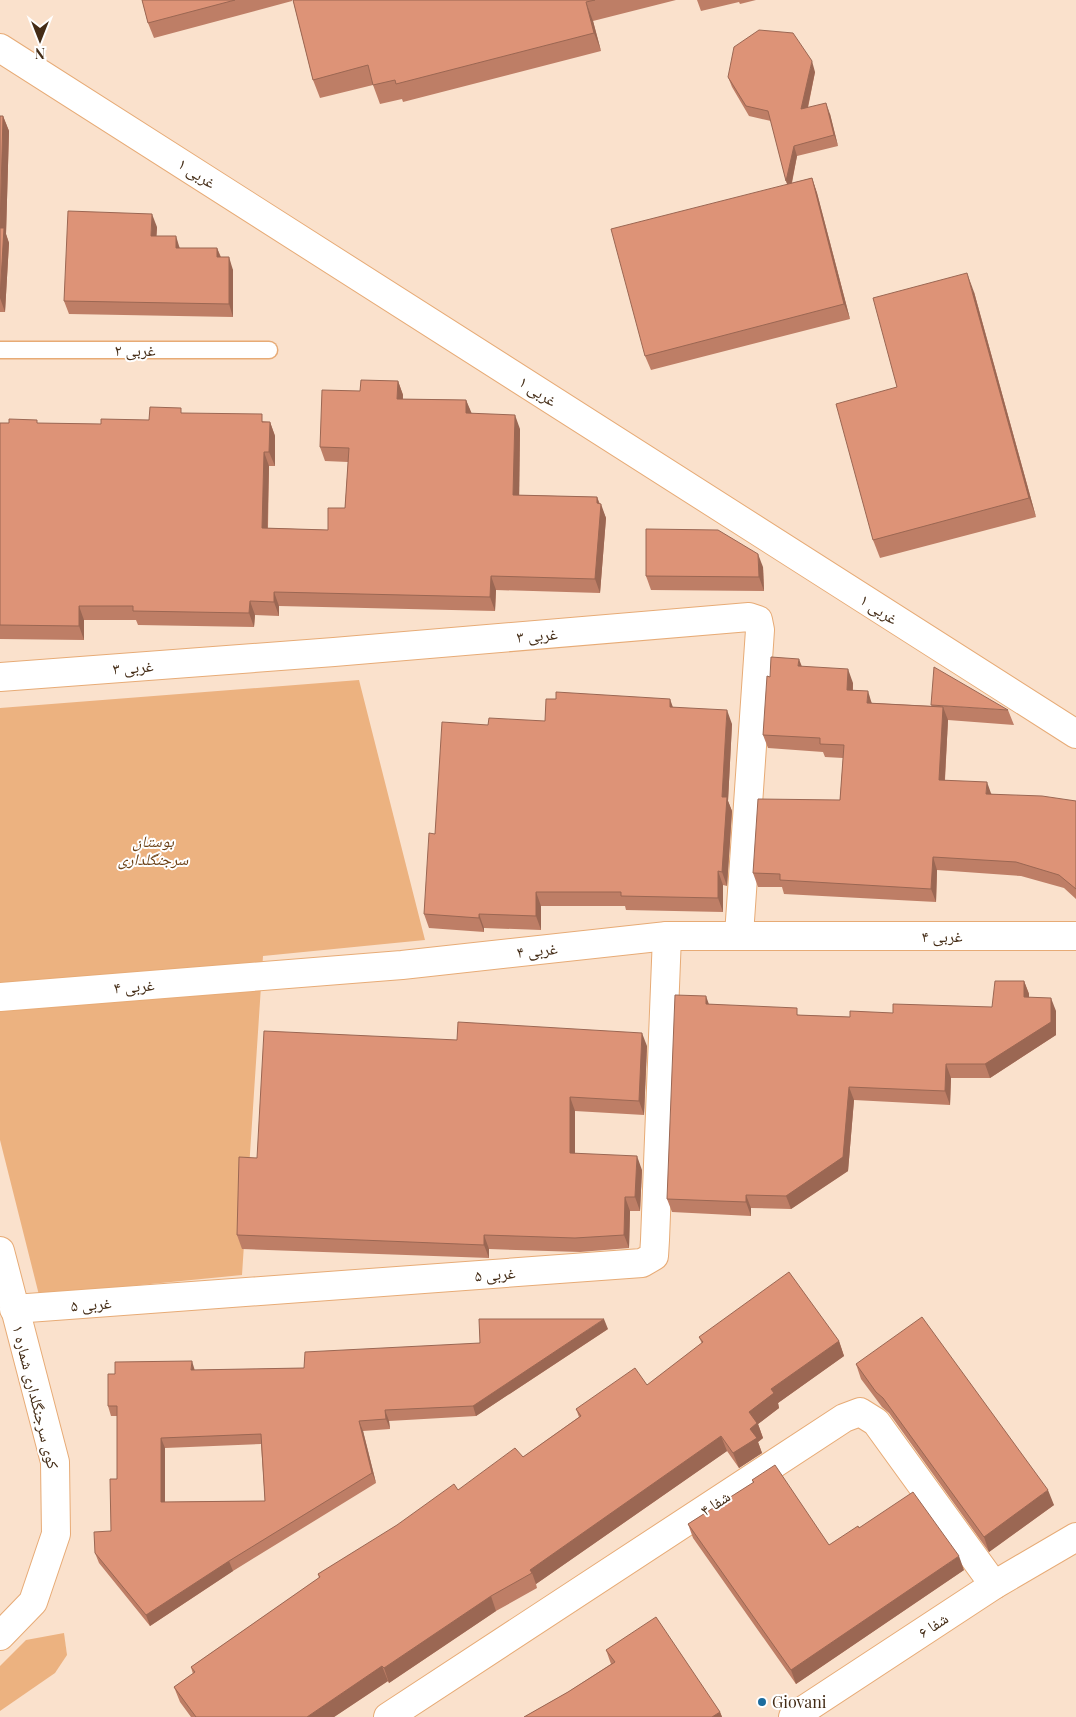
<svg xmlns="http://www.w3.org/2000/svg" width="1076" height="1717" viewBox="0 0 1076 1717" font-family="'Playfair Display','Noto Naskh Arabic',serif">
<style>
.green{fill:#ecb280}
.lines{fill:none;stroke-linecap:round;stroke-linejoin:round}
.lane-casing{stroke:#e7ab76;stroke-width:19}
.street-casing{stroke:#e7ab76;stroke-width:30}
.lane{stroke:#fff;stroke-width:16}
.street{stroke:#fff;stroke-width:28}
.wall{fill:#be7e66;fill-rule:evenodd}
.shaded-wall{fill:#9b6753}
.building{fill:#dd9377;stroke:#9b6753;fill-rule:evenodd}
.poi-dot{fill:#1c6c9e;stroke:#fff;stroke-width:2}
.labels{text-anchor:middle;stroke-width:4;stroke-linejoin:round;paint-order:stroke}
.street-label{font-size:16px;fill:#442c16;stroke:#fff}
.park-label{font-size:16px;font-style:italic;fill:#6b4015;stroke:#fff}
.poi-label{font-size:16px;fill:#442c16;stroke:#fff;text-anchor:start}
</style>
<rect width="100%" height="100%" fill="#fae1cc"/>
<g class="green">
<path d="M 359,680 L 425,940 L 263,956 L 242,1275 L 39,1295 L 0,1140 L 0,708 Z"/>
<path d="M 64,1633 L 67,1655 L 55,1673 L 0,1711 L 0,1666 L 26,1640 Z"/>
</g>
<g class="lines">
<defs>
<path id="lane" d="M 0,350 L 269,350"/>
<g id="street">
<path d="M 0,48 L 1076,734"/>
<path d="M 0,677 L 334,652 L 749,617 L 758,620 L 760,630 L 739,935"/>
<path d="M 0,997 L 402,965 L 667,936 L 1076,936"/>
<path d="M 0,1251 L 55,1462 L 56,1534 L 33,1602 L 0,1636"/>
<path d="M 14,1309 L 642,1263 L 654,1256 L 655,1240 L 667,936"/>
<path d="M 388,1717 L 844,1418 L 860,1412 L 876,1422 L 994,1585"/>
<path d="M 793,1717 L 994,1585 L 1076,1537"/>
</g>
</defs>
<use href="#lane" class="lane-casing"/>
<use href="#street" class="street-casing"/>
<use href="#lane" class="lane"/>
<use href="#street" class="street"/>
</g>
<g class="wall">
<path d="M 142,0 L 292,0 L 292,1 L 154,38 L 148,23 Z"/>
<path d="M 293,0 L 676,0 L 593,21 L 601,51 L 403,102 L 402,99 L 380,104 L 373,85 L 320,98 L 313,80 Z"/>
<path d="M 697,0 L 756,0 L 740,4 L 739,2 L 701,11 Z"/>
<path d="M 815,72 L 808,108 L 830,114 L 838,146 L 797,156 L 792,183 L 812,178 L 817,193 L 850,319 L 651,370 L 645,356 L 787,184 L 771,121 L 749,116 L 732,87 L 728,77 Z"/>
<path d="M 0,116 L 3,116 L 9,131 L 6,234 L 9,243 L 5,312 L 0,312 Z"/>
<path d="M 157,227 L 156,236 L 180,248 L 217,248 L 221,257 L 233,270 L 233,317 L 69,314 L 64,301 Z"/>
<path d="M 974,292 L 1036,517 L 880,558 L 873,540 L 897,387 Z"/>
<path d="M 398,381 L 403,395 L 403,399 L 466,400 L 471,413 L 520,429 L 519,495 L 597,497 L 606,518 L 600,593 L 496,590 L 495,611 L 279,606 L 279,616 L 255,615 L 254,627 L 138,625 L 136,620 L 84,620 L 84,640 L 0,639 L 0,423 L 101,424 L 149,420 L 183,413 L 270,422 L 275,436 L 275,466 L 269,466 L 268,528 L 328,530 L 345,508 L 348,462 L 325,461 L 320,447 L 360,391 Z"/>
<path d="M 763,567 L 764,591 L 651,590 L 646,576 Z"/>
<path d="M 801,667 L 853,683 L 853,690 L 872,703 L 932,706 L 931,705 L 1008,710 L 1014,725 L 948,720 L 945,780 L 992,794 L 1076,801 L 1076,899 L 1064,888 L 1021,876 L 937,870 L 936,902 L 784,894 L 782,887 L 758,887 L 753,873 L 840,800 L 843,758 L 825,757 L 823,752 L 768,748 L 763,735 L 770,677 Z"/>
<path d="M 673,707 L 732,724 L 728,801 L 732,811 L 727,886 L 723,885 L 723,912 L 626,910 L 625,906 L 541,906 L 541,930 L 484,928 L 484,932 L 429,928 L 424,914 L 435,834 L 488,725 L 545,721 Z"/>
<path d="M 1024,981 L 1029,994 L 1029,997 L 1056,1011 L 1056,1035 L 990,1078 L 951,1078 L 950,1105 L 854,1100 L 848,1171 L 791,1209 L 751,1208 L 751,1216 L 672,1212 L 667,1199 L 709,1004 L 800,1015 L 850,1017 L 893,1013 L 992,1007 Z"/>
<path d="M 647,1046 L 644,1115 L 575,1111 L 575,1153 L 642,1170 L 640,1211 L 630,1211 L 629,1248 L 580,1252 L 489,1249 L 489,1258 L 242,1249 L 237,1235 L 257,1158 Z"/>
<path d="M 608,1329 L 476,1416 L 389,1421 L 390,1429 L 363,1431 L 376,1483 L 233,1571 L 150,1626 L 99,1563 L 95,1553 L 111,1531 L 117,1479 L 117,1416 L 111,1416 L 108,1406 L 195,1370 L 304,1368 L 480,1343 ZM 261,1444 L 265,1501 L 165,1502 L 165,1448 Z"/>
<path d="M 699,1337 L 839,1341 L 844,1356 L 778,1403 L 779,1408 L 758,1424 L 763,1438 L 758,1442 L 762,1453 L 739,1468 L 727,1451 L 536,1584 L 537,1588 L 496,1611 L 389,1683 L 388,1681 L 334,1717 L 191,1717 L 180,1702 L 174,1687 L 193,1674 L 191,1667 L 319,1578 L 318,1574 L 458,1490 L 523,1457 L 579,1417 L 576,1409 L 647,1385 L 702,1344 Z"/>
<path d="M 856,1364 L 1054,1505 L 989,1552 L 889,1413 L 882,1407 L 861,1379 Z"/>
<path d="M 752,1480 L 829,1545 L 859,1528 L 964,1570 L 796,1684 L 693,1538 L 688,1524 L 753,1483 Z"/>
<path d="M 606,1650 L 720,1712 L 722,1717 L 524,1717 L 568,1692 L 611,1664 Z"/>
</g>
<g class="shaded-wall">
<path d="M 586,2 L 593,21 L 601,51 L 594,33 Z"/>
<path d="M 812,61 L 815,72 L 805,120 L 801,109 Z"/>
<path d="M 826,103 L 830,114 L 838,146 L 834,135 Z"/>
<path d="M 3,116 L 9,131 L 6,234 L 9,243 L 5,312 L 0,298 L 0,228 Z"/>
<path d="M 794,146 L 797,156 L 790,191 L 786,181 Z"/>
<path d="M 812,178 L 817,193 L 850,319 L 844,304 Z"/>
<path d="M 152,214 L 157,227 L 156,249 L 151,236 Z"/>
<path d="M 176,236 L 180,249 L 176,248 Z"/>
<path d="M 217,248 L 222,261 L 217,257 Z"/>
<path d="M 229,257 L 233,270 L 233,317 L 229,304 Z"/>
<path d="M 967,273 L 974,292 L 1036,517 L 1029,498 Z"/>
<path d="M 398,381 L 403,395 L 402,413 L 397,399 Z"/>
<path d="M 466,400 L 472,414 L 466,413 Z"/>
<path d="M 515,415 L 520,429 L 519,509 L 513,495 Z"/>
<path d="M 270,422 L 275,436 L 275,466 L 269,452 Z"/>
<path d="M 264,452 L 269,466 L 267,542 L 262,528 Z"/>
<path d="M 597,497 L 600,506 L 601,504 L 606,518 L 600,593 L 595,579 Z"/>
<path d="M 758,554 L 763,567 L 764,591 L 759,577 Z"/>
<path d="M 491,576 L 496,590 L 495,611 L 490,597 Z"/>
<path d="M 274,592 L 279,606 L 279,616 L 274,602 Z"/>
<path d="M 250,601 L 255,615 L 254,627 L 249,613 Z"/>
<path d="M 79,606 L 84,620 L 84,640 L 79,626 Z"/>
<path d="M 799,659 L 804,672 L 798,666 Z"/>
<path d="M 848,669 L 853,683 L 852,703 L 847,690 Z"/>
<path d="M 868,691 L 872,704 L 867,703 Z"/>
<path d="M 670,699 L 675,713 L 670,707 Z"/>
<path d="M 943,707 L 948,720 L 944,793 L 939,780 Z"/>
<path d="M 727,710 L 732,724 L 728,801 L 732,811 L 727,886 L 722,872 L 722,797 Z"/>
<path d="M 987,782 L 992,796 L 986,794 Z"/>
<path d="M 933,857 L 937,870 L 936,902 L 931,889 Z"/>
<path d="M 718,871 L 723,885 L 723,912 L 718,898 Z"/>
<path d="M 536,892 L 541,906 L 541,930 L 536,916 Z"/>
<path d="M 479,914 L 484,928 L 484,932 L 479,918 Z"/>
<path d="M 1024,981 L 1029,994 L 1029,1011 L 1024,997 Z"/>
<path d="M 706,996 L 711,1010 L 706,1004 Z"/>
<path d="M 1051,998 L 1056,1011 L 1056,1035 L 990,1078 L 985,1064 Z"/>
<path d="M 642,1033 L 647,1046 L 644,1115 L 639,1101 Z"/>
<path d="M 946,1064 L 951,1078 L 950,1105 L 945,1091 Z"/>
<path d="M 849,1087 L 854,1100 L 848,1171 L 791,1209 L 786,1196 Z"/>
<path d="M 570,1097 L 575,1111 L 575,1167 L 570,1153 Z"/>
<path d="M 637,1156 L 642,1170 L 640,1211 L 635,1197 Z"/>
<path d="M 746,1195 L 751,1208 L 751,1216 L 746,1202 Z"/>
<path d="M 625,1197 L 630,1211 L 629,1248 L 624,1235 Z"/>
<path d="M 484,1235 L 489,1249 L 489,1258 L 484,1245 Z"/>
<path d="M 604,1319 L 608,1329 L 476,1416 L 473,1406 Z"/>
<path d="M 839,1341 L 844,1356 L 778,1403 L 779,1408 L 758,1424 L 763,1438 L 758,1442 L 762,1453 L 739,1468 L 733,1453 L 750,1429 L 749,1412 L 771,1389 Z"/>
<path d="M 192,1361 L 195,1371 L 191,1370 Z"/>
<path d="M 385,1410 L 389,1421 L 390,1429 L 386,1419 Z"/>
<path d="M 359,1421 L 363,1431 L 376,1483 L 372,1473 Z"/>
<path d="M 721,1436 L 727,1451 L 536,1584 L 532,1573 L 530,1570 Z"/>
<path d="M 161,1438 L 165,1448 L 165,1512 L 161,1502 Z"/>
<path d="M 1048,1490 L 1054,1505 L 989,1552 L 984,1537 Z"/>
<path d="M 959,1556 L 964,1570 L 796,1684 L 791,1670 Z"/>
<path d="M 229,1561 L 233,1571 L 150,1626 L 146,1615 Z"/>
<path d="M 491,1596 L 496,1611 L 389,1683 L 384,1668 Z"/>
<path d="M 382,1666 L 388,1681 L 334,1717 L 307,1717 Z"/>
<path d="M 720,1712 L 722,1717 L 712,1717 Z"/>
</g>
<g class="building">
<path d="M 142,0 L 235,0 L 148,23 Z"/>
<path d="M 293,0 L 595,0 L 586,2 L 594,33 L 396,84 L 395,80 L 373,85 L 368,65 L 313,80 Z"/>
<path d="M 759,30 L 793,33 L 812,61 L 801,109 L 826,103 L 834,135 L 794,146 L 786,181 L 768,111 L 746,106 L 728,77 L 734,47 Z"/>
<path d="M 0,116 L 3,116 L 0,228 L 4,228 L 0,298 Z"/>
<path d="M 812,178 L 844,304 L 645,356 L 611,229 Z"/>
<path d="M 68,211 L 152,214 L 151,236 L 176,236 L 176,248 L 217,248 L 217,257 L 229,257 L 229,304 L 64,301 Z"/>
<path d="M 967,273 L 1029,498 L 873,540 L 836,404 L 897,387 L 873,298 Z"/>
<path d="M 361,380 L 398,381 L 397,399 L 466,400 L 466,413 L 515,415 L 513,495 L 597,497 L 597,503 L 601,504 L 595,579 L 491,576 L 490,597 L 274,592 L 274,602 L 250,601 L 249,613 L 133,611 L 133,606 L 79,606 L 79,626 L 0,625 L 0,423 L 9,423 L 9,419 L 37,420 L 37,423 L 101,424 L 101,419 L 149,420 L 150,407 L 181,408 L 181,413 L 262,414 L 262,422 L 270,422 L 269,452 L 264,452 L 262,528 L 328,530 L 328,508 L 345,508 L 349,448 L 320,447 L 322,390 L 360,391 Z"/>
<path d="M 646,529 L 718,530 L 758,554 L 759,577 L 646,576 Z"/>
<path d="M 771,657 L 799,659 L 798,666 L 848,669 L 847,690 L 868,691 L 867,703 L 943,707 L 939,780 L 987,782 L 986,794 L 1042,796 L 1076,801 L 1076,889 L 1059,875 L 1016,862 L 933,857 L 931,889 L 780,880 L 780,874 L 753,873 L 758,799 L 840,800 L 844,745 L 820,744 L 820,738 L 763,735 L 767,676 L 770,677 Z"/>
<path d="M 934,667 L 1008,710 L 931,705 Z"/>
<path d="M 556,692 L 670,699 L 670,707 L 727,710 L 722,797 L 727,797 L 722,872 L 718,871 L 718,898 L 621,896 L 621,892 L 536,892 L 536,916 L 479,914 L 479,918 L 424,914 L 429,833 L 435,834 L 442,722 L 488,725 L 489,718 L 545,721 L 546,699 L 556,699 Z"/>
<path d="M 995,981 L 1024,981 L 1024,997 L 1051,998 L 1051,1022 L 985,1064 L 946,1064 L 945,1091 L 849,1087 L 843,1157 L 786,1196 L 746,1195 L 746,1202 L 667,1199 L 675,995 L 706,996 L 706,1004 L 797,1008 L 797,1015 L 850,1017 L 850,1011 L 893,1013 L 893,1004 L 992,1007 Z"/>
<path d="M 458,1022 L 642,1033 L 639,1101 L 570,1097 L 570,1153 L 637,1156 L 635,1197 L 625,1197 L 624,1235 L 575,1238 L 484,1235 L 484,1245 L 237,1235 L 239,1157 L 257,1158 L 264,1031 L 457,1040 Z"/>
<path d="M 789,1272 L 839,1341 L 771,1389 L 774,1393 L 749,1412 L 757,1423 L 750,1429 L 757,1438 L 733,1453 L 721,1436 L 530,1570 L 532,1573 L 491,1596 L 384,1668 L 382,1666 L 307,1717 L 196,1717 L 174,1687 L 195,1672 L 191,1667 L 320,1577 L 318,1574 L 397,1525 L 454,1484 L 458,1490 L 515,1448 L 523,1457 L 581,1416 L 576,1409 L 635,1368 L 647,1385 L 703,1342 L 699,1337 Z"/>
<path d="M 922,1317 L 1048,1490 L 984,1537 L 883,1398 L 876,1392 L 856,1364 Z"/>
<path d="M 479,1319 L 604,1319 L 473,1406 L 385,1410 L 386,1419 L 359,1421 L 372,1473 L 229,1561 L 146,1615 L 95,1553 L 94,1532 L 111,1531 L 110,1479 L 117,1479 L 117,1406 L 108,1406 L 108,1374 L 115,1374 L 115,1362 L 192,1361 L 191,1370 L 304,1368 L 305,1352 L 480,1343 ZM 261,1434 L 265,1501 L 161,1502 L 161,1438 Z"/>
<path d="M 775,1465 L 829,1545 L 858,1526 L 859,1528 L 913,1492 L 959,1556 L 791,1670 L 688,1524 L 754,1482 L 752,1480 Z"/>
<path d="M 656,1617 L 720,1712 L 712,1717 L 524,1717 L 568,1692 L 615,1662 L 606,1650 Z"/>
</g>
<circle class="poi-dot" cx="762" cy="1702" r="5"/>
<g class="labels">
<g class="street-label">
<text transform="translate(197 173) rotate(33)" y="6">غربی ۱</text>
<text x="135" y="356">غربی ۲</text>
<text transform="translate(538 391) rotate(33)" y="6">غربی ۱</text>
<text transform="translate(879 609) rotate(33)" y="6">غربی ۱</text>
<text transform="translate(537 635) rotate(-5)" y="6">غربی ۳</text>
<text transform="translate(133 667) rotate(-4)" y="6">غربی ۳</text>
<text x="942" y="942">غربی ۴</text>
<text transform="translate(537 950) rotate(-6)" y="6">غربی ۴</text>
<text transform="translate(134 986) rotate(-4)" y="6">غربی ۴</text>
<text transform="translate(495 1274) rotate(-4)" y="6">غربی ۵</text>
<text transform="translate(91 1304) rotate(-4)" y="6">غربی ۵</text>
<text transform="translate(36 1397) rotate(76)" y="6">کوی سرجنگلداری شماره ۱</text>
<text transform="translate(715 1503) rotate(-33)" y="6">شفا ۴</text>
<text transform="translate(933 1625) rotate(-33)" y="6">شفا ۶</text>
</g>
<g class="park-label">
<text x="153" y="847">بوستان<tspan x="153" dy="18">سرجنگلداری</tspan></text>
</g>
<g class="poi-label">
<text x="772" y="1708">Giovani</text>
</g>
</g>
<g transform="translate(40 40) rotate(180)" stroke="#ffffff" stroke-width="4" paint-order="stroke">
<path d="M0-4L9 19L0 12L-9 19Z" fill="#442c16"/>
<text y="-8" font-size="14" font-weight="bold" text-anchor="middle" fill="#442c16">N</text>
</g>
</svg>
